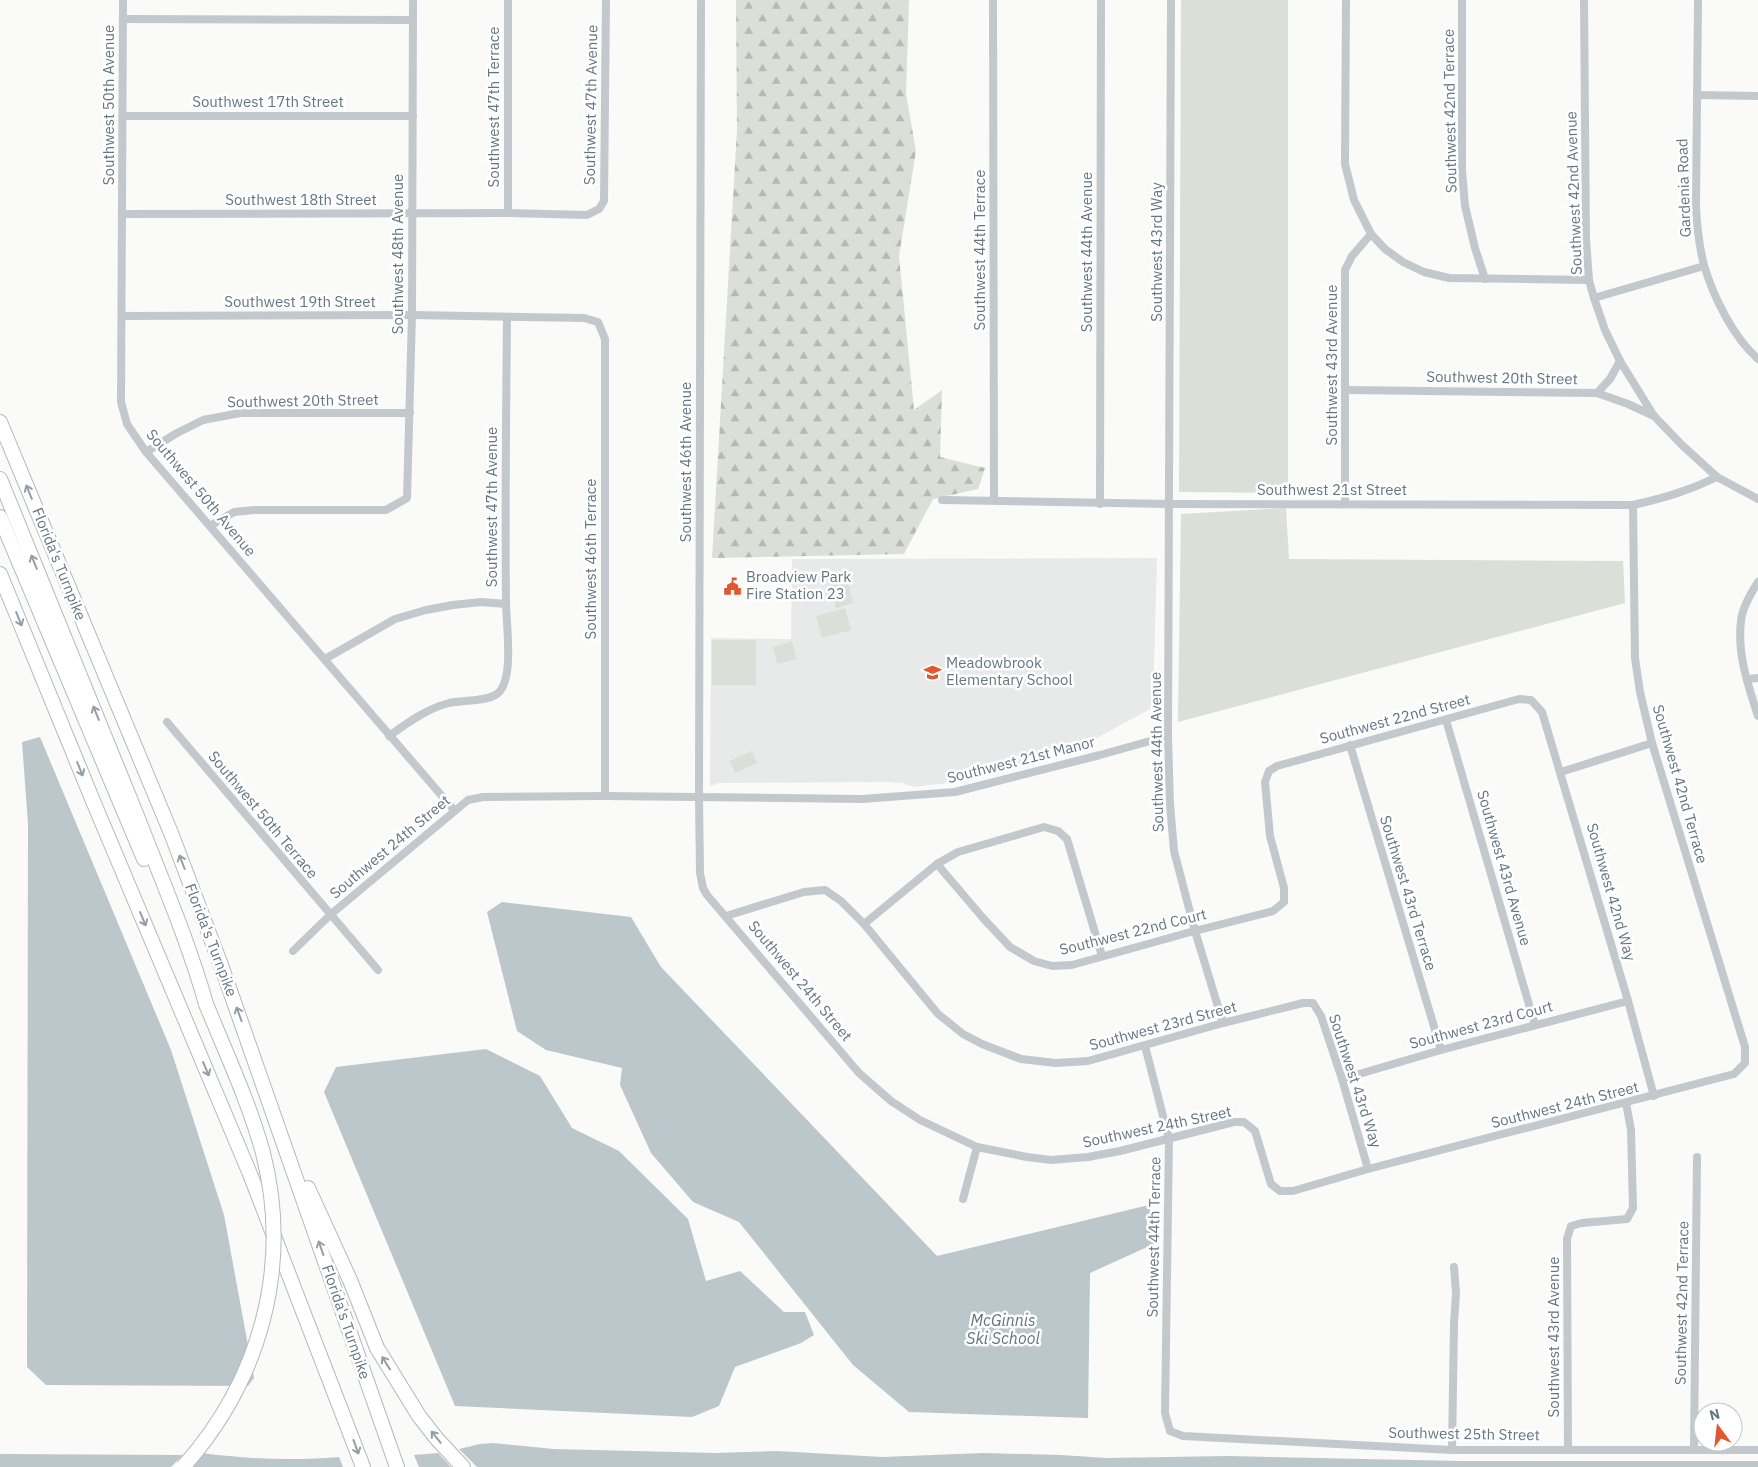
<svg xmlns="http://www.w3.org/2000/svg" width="1758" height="1467" viewBox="0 0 1758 1467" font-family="'IBM Plex Sans',sans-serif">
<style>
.built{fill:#e8e9e9}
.green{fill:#dadfd7}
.forest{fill:url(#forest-firs)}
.water{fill:#bbc7cb}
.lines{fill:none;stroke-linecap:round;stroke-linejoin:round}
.highway-casing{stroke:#b4b9bd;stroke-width:16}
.street{stroke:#c3c8cc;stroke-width:8}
.highway{stroke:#fff;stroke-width:14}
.highway-bridge-casing{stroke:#b4b9bd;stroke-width:16;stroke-linecap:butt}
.highway-bridge{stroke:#fff;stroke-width:14}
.oneway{stroke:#939fa8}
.labels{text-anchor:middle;stroke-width:5;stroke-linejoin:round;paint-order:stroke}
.street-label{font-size:15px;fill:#657683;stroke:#fff}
.poi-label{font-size:15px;fill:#657683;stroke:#fff;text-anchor:start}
.water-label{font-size:16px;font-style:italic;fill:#60757c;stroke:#fff}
</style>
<defs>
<pattern id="forest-firs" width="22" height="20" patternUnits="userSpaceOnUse" patternTransform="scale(1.25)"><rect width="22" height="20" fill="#dadfd7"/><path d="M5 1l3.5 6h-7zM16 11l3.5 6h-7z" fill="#b4b9b4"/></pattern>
</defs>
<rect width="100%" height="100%" fill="#fafaf8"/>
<path class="built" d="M 1157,558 L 1153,704 L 1150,709 L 1093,740 L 1030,755 L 1028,762 L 956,782 L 914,787 L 902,783 L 887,782 L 719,783 L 710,786 L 711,638 L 791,639 L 792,559 Z"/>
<g class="green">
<path d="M 1181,0 L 1288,0 L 1288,493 L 1179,492 Z"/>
<path d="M 1286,508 L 1289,559 L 1623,561 L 1625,603 L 1178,722 L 1181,514 Z"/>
<path d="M 845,571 L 853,603 L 836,608 L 829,575 Z"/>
<path d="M 845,608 L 851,630 L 822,638 L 816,616 Z"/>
<rect x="712" y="640" width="44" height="45"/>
<path d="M 792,641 L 796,659 L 777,664 L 773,647 Z"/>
<path d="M 752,751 L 757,763 L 735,773 L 730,761 Z"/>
</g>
<path class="forest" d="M 736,0 L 909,0 L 906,94 L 916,151 L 899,256 L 914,410 L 942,390 L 940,457 L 985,468 L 978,489 L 933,499 L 904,554 L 712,558 L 737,130 Z"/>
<g class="water">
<path d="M 40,737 L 171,1050 L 224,1215 L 254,1378 L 248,1386 L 46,1385 L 27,1367 L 28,824 L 22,742 Z"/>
<path d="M 502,902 L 631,917 L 661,967 L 937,1256 L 1149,1205 L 1156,1243 L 1090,1273 L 1088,1418 L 909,1412 L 853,1365 L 739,1222 L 693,1202 L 651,1153 L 620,1085 L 622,1068 L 546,1050 L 517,1031 L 487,912 Z"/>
<path d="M 486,1049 L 540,1076 L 572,1128 L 619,1151 L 688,1219 L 706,1281 L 740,1271 L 784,1312 L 805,1312 L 814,1335 L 801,1343 L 735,1367 L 719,1406 L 692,1417 L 455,1406 L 324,1092 L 336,1067 Z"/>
<path d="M 493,1443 L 554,1449 L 714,1453 L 777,1451 L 882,1457 L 983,1453 L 1061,1455 L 1106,1458 L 1229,1456 L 1459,1461 L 1758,1461 L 1758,1467 L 477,1467 L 459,1449 L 480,1444 Z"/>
<path d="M 201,1453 C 248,1459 292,1461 339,1457 L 343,1467 L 190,1467 Z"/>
<path d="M 438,1453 L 451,1467 L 419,1467 L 414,1455 Z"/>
<path d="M 0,1454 L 183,1455 L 171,1467 L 0,1467 Z"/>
</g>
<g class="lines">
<defs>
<g id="highway">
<path d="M 0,422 L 171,833 L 221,965 L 397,1467"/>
<path d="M 0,479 C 46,591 92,703 137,816 C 161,878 188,940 206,1004"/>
<path d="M 0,517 L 144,859"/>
<path d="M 0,574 L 93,801 L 250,1174 L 363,1467"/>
<path d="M 308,1188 L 350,1280 L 377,1348 L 419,1416 L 437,1439 L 463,1467"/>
</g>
</defs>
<use href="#highway" class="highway-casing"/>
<g class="street">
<path d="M 123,0 L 121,402 L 127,424 L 146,452 L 454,810"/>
<path d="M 508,0 L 508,213"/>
<path d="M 701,0 L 699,798 L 700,873 L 703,888 L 707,895 L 859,1073 L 891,1101 L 920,1120 L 977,1147 L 1027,1157 L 1051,1160 L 1088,1157 L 1120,1151 L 1234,1122 L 1244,1122 L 1255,1131 L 1271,1184 L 1280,1191 L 1293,1191 L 1368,1169 L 1734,1074 L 1745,1063 L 1745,1047 L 1652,743 L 1640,692 L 1635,658 L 1633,505"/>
<path d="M 993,0 L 994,500"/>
<path d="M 1171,0 L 1168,736 L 1170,804 L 1174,851 L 1195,931 L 1223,1023"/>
<path d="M 1462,0 L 1462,170 L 1465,206 L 1475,248 L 1485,279"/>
<path d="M 1584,0 L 1586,239 L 1589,280 L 1594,298 L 1605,330 L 1620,361 L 1654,416 L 1682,445 L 1717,477 L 1758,499"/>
<path d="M 1698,0 L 1696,207 C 1697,227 1699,246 1704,265 C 1713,296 1733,337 1758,359"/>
<path d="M 123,19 L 412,20"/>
<path d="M 1697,95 L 1758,96"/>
<path d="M 123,116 L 413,116"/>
<path d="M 122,214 L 508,213 L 587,215 L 599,209 L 604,201 L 606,0"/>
<path d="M 1371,234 L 1385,249 L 1403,262 L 1424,272 L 1449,278 L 1589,280"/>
<path d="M 1594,298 L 1704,266"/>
<path d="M 122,316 L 412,315 L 584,318 L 598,322 L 605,339 L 605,796"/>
<path d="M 1346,390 L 1597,393 L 1628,404 L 1654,416"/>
<path d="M 1597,393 L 1610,379 L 1620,361"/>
<path d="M 146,452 L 177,433 L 203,420 L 240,413 L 410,413"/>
<path d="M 942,500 L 1170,504 L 1633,505 C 1664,498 1688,491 1717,477"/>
<path d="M 1100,504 L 1101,0"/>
<path d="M 1345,504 L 1345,270 L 1352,256 L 1371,234 L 1354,200 L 1345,164 L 1346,0"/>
<path d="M 210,526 L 234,512 L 254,510 L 386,510 L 407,498 L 412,315 L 413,0"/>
<path d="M 1758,582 C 1751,593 1742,608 1741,621 C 1737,654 1748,685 1758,716"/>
<path d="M 325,659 L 395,619 L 426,610 L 453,605 L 481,602 L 506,604"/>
<path d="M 1747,679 L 1758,678"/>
<path d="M 1446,720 L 1535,1025"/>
<path d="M 167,722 L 378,970"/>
<path d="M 389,736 C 407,723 426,709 449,703 C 462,700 486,702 497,694 C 515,681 506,624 506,602 C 505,507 506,412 507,317"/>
<path d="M 1350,745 L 1441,1050"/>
<path d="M 1561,772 L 1652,743"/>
<path d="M 937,864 L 983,918 L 1010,947 L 1034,961 L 1052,966 L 1072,965 L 1187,933 L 1273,911 L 1284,902 L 1284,888 L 1270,836 L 1265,782 L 1269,771 L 1277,766 L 1519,699 L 1531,700 L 1542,712 L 1628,1001 L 1654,1096"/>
<path d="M 726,916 L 804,892 L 825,890 L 841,901 L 864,924 L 938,1014 L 963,1034 L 982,1044 L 1021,1059 L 1056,1063 L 1088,1061 L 1223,1023 L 1303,1003 L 1313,1003 L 1321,1016 L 1342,1079 L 1368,1169"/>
<path d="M 864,924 L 937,864 L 958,852 L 1044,827 L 1058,831 L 1067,839 L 1102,956"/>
<path d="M 293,951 L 330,915 L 468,800 L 483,797 L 605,796 L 862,799 L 955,792 L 1100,755 L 1168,736"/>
<path d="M 1145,1046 L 1169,1139 L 1165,1413 L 1170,1431 L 1183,1436 L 1452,1450 L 1758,1450"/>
<path d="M 1342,1079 L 1441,1050 L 1628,1001"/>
<path d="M 963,1199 L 977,1147"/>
<path d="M 1568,1449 L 1567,1239 L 1571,1226 L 1582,1223 L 1627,1219 L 1633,1208 L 1631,1130 L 1626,1103"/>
<path d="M 1694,1449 L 1697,1157"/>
<path d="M 1452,1450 L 1454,1323 L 1456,1293 L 1454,1267"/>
</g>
<use href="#highway" class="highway"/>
<defs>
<path id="highway-bridge" d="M 183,1467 C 260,1381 292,1267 263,1153 C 249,1102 226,1053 206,1004"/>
</defs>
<use href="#highway-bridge" class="highway-bridge-casing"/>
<use href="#highway-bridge" class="highway-bridge"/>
</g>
<defs><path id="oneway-shaft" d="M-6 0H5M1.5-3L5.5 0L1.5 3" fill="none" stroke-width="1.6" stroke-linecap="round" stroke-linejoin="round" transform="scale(1.25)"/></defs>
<g class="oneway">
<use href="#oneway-shaft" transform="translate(29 492) rotate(-112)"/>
<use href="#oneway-shaft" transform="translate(34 562) rotate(-112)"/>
<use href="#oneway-shaft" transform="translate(19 619) rotate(68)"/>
<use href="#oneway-shaft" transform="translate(96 713) rotate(-112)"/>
<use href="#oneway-shaft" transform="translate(80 769) rotate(68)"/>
<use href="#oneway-shaft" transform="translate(182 862) rotate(-111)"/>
<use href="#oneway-shaft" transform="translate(143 919) rotate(67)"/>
<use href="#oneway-shaft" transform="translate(239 1014) rotate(-110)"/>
<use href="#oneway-shaft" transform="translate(206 1069) rotate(67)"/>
<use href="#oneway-shaft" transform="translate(321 1248) rotate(-109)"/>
<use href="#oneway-shaft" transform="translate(386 1363) rotate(-122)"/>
<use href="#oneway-shaft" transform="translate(436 1437) rotate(-129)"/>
<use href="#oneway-shaft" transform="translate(356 1447) rotate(70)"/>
</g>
<defs>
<symbol id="civic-bare" viewBox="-9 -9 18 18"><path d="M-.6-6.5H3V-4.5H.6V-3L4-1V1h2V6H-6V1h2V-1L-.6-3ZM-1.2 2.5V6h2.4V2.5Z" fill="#e4572e" stroke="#fff" stroke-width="2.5" paint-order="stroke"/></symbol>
<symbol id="school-bare" viewBox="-9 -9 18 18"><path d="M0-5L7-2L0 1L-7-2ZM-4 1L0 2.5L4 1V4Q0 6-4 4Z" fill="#e4572e" stroke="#fff" stroke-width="2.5" paint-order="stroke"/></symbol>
</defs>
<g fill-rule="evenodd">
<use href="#civic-bare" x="720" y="574" width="25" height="25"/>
<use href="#school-bare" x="920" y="660" width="25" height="25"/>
</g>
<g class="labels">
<g class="street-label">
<text x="268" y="107">Southwest 17th Street</text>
<text transform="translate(109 105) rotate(-90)" y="5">Southwest 50th Avenue</text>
<text transform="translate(591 105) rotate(-89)" y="5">Southwest 47th Avenue</text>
<text transform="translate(494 107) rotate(-90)" y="5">Southwest 47th Terrace</text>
<text transform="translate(1450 111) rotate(-91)" y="5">Southwest 42nd Terrace</text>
<text transform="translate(1684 188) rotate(-92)" y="5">Gardenia Road</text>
<text transform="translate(1574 193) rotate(-92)" y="5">Southwest 42nd Avenue</text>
<text x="301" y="205">Southwest 18th Street</text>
<text transform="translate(980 250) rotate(-90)" y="5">Southwest 44th Terrace</text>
<text transform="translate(1087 252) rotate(-90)" y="5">Southwest 44th Avenue</text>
<text transform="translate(1157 252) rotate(-90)" y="5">Southwest 43rd Way</text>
<text transform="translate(398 254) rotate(-90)" y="5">Southwest 48th Avenue</text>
<text x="300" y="307">Southwest 19th Street</text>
<text transform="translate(1332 365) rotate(-90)" y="5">Southwest 43rd Avenue</text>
<text transform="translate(1502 378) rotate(1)" y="5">Southwest 20th Street</text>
<text transform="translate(303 401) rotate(-1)" y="5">Southwest 20th Street</text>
<text transform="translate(686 462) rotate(-90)" y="5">Southwest 46th Avenue</text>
<text x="1332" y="495">Southwest 21st Street</text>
<text transform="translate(201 493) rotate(50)" y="5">Southwest 50th Avenue</text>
<text transform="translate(492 507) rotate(-90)" y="5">Southwest 47th Avenue</text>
<text transform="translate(591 559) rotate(-90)" y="5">Southwest 46th Terrace</text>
<text transform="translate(59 564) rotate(68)" y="5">Florida's Turnpike</text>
<text transform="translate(1395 719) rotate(-15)" y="5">Southwest 22nd Street</text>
<text transform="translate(1157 752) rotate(-91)" y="5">Southwest 44th Avenue</text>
<text transform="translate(1021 760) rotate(-14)" y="5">Southwest 21st Manor</text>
<text transform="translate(1680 784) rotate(74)" y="5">Southwest 42nd Terrace</text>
<text transform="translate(263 815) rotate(50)" y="5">Southwest 50th Terrace</text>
<text transform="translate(390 847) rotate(-40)" y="5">Southwest 24th Street</text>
<text transform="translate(1504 868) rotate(74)" y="5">Southwest 43rd Avenue</text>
<text transform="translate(1611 892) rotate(74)" y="5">Southwest 42nd Way</text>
<text transform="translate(1408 893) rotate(73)" y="5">Southwest 43rd Terrace</text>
<text transform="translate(1133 932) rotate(-14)" y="5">Southwest 22nd Court</text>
<text transform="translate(211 940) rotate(69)" y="5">Florida's Turnpike</text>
<text transform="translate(800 981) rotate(50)" y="5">Southwest 24th Street</text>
<text transform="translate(1481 1025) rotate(-15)" y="5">Southwest 23rd Court</text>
<text transform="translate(1163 1026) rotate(-15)" y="5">Southwest 23rd Street</text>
<text transform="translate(1355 1081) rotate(72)" y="5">Southwest 43rd Way</text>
<text transform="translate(1565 1105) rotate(-14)" y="5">Southwest 24th Street</text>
<text transform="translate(1157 1127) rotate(-12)" y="5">Southwest 24th Street</text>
<text transform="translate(1154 1237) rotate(-89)" y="5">Southwest 44th Terrace</text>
<text transform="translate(1682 1303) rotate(-89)" y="5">Southwest 42nd Terrace</text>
<text transform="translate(346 1322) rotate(71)" y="5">Florida's Turnpike</text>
<text transform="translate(1554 1337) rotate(-90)" y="5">Southwest 43rd Avenue</text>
<text transform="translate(1464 1434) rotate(1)" y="5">Southwest 25th Street</text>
</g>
<g class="poi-label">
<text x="746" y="582">Broadview Park<tspan x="746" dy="17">Fire Station 23</tspan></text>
<text x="946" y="668">Meadowbrook<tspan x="946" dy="17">Elementary School</tspan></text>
</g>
<g class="water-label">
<text x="1003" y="1326">McGinnis<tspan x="1003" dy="18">Ski School</tspan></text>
</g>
</g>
<g transform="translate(1718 1427) rotate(345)"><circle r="24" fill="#ffffff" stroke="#c1c8cd"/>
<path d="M0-4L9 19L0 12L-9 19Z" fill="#e4572e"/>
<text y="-8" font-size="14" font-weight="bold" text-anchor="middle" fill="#657683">N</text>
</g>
</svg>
